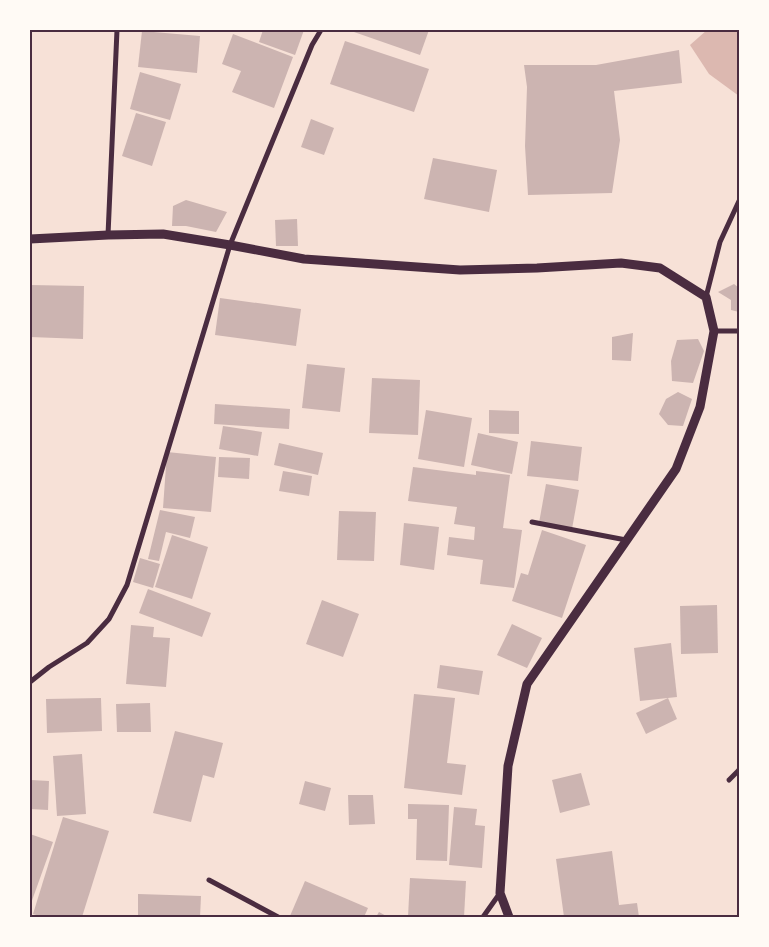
<svg xmlns="http://www.w3.org/2000/svg" width="769" height="947" viewBox="0 0 769 947" font-family="Raleway,sans-serif">
<style>
.water{fill:#dcb8b0}
.building{fill:#ccb4b1}
.lines{fill:none;stroke-linecap:round;stroke-linejoin:round}
.minor{stroke:#4a2c40;stroke-width:5}
.tertiary{stroke:#4a2c40;stroke-width:9}
.neatline{fill:none;stroke:#4a2c40;stroke-width:2}
</style>
<rect width="100%" height="100%" fill="#f7e1d7"/>
<path class="water" d="M 707,30 L 739,30 L 739,96 L 709,74 L 690,45 Z"/>
<g class="building">
<path d="M 263,30 L 304,30 L 295,55 L 259,42 Z"/>
<path d="M 355,30 L 429,30 L 420,55 L 354,32 Z"/>
<path d="M 142,31 L 200,36 L 197,73 L 138,67 Z"/>
<path d="M 233,34 L 293,57 L 274,108 L 232,92 L 241,71 L 222,64 Z"/>
<path d="M 345,41 L 429,69 L 414,112 L 330,84 Z"/>
<path d="M 679,50 L 682,83 L 614,91 L 620,140 L 612,193 L 528,195 L 525,146 L 527,87 L 524,65 L 596,65 Z"/>
<path d="M 140,72 L 181,84 L 170,120 L 130,109 Z"/>
<path d="M 136,113 L 166,122 L 152,166 L 122,156 Z"/>
<path d="M 311,119 L 334,128 L 324,155 L 301,147 Z"/>
<path d="M 433,158 L 497,170 L 489,212 L 424,199 Z"/>
<path d="M 186,200 L 227,212 L 216,232 L 186,226 L 172,226 L 173,206 Z"/>
<path d="M 297,219 L 298,246 L 276,246 L 275,220 Z"/>
<path d="M 734,284 L 739,288 L 739,312 L 731,310 L 731,300 L 718,292 Z"/>
<path d="M 30,285 L 84,286 L 83,339 L 30,337 Z"/>
<path d="M 220,298 L 301,309 L 296,346 L 215,335 Z"/>
<path d="M 633,333 L 631,361 L 612,360 L 612,337 Z"/>
<path d="M 698,339 L 704,351 L 693,383 L 672,381 L 671,361 L 677,340 Z"/>
<path d="M 307,364 L 345,368 L 340,412 L 302,408 Z"/>
<path d="M 372,378 L 420,380 L 418,435 L 369,433 Z"/>
<path d="M 678,392 L 692,399 L 683,426 L 668,425 L 659,414 L 666,399 Z"/>
<path d="M 215,404 L 290,409 L 289,429 L 214,424 Z"/>
<path d="M 426,410 L 472,418 L 464,467 L 418,459 Z"/>
<path d="M 489,410 L 519,411 L 519,434 L 489,433 Z"/>
<path d="M 223,426 L 262,432 L 258,456 L 219,449 Z"/>
<path d="M 478,433 L 518,442 L 512,474 L 471,465 Z"/>
<path d="M 531,441 L 582,447 L 578,481 L 527,476 Z"/>
<path d="M 279,443 L 323,453 L 318,475 L 274,465 Z"/>
<path d="M 167,452 L 216,457 L 211,512 L 163,508 Z"/>
<path d="M 219,457 L 250,458 L 249,479 L 218,477 Z"/>
<path d="M 413,467 L 476,475 L 476,471 L 510,475 L 503,528 L 522,530 L 514,588 L 480,584 L 483,560 L 447,555 L 449,537 L 474,540 L 475,527 L 454,524 L 457,507 L 408,501 Z"/>
<path d="M 283,471 L 312,476 L 309,496 L 279,491 Z"/>
<path d="M 546,484 L 579,490 L 572,529 L 539,523 Z"/>
<path d="M 160,510 L 195,517 L 190,538 L 166,532 L 159,561 L 148,559 Z"/>
<path d="M 339,511 L 376,512 L 374,561 L 337,560 Z"/>
<path d="M 404,523 L 439,527 L 434,570 L 400,565 Z"/>
<path d="M 542,530 L 586,545 L 562,618 L 512,601 L 521,573 L 528,575 Z"/>
<path d="M 172,535 L 208,547 L 192,599 L 155,587 Z"/>
<path d="M 140,558 L 160,564 L 153,588 L 133,582 Z"/>
<path d="M 148,589 L 211,613 L 202,637 L 139,613 Z"/>
<path d="M 322,600 L 359,614 L 343,657 L 306,644 Z"/>
<path d="M 717,605 L 718,653 L 681,654 L 680,606 Z"/>
<path d="M 512,624 L 542,638 L 527,668 L 497,655 Z"/>
<path d="M 131,625 L 154,627 L 153,637 L 170,638 L 166,687 L 126,684 Z"/>
<path d="M 671,643 L 677,697 L 640,701 L 634,648 Z"/>
<path d="M 440,665 L 483,671 L 479,695 L 437,688 Z"/>
<path d="M 414,694 L 455,698 L 447,763 L 466,765 L 462,795 L 404,788 Z"/>
<path d="M 101,698 L 102,731 L 47,733 L 46,699 Z"/>
<path d="M 668,698 L 677,719 L 646,734 L 636,713 Z"/>
<path d="M 150,703 L 151,732 L 117,732 L 116,704 Z"/>
<path d="M 175,731 L 223,743 L 214,778 L 203,775 L 191,822 L 153,813 Z"/>
<path d="M 82,754 L 86,814 L 57,816 L 53,756 Z"/>
<path d="M 581,773 L 590,805 L 560,813 L 552,780 Z"/>
<path d="M 31,780 L 49,781 L 48,810 L 30,809 Z"/>
<path d="M 305,781 L 331,788 L 325,811 L 299,804 Z"/>
<path d="M 348,795 L 373,795 L 375,824 L 349,825 Z"/>
<path d="M 408,804 L 449,805 L 447,861 L 416,860 L 417,819 L 408,819 Z"/>
<path d="M 454,807 L 477,809 L 475,825 L 485,826 L 482,868 L 449,865 Z"/>
<path d="M 63,817 L 109,831 L 82,917 L 43,917 L 33,914 Z"/>
<path d="M 30,834 L 53,842 L 30,906 Z"/>
<path d="M 612,851 L 619,905 L 637,903 L 639,917 L 564,917 L 556,859 Z"/>
<path d="M 410,878 L 466,881 L 464,917 L 408,917 Z"/>
<path d="M 305,881 L 368,908 L 364,917 L 290,916 Z"/>
<path d="M 138,894 L 201,896 L 200,917 L 138,917 Z"/>
<path d="M 379,912 L 388,917 L 376,917 Z"/>
</g>
<g class="lines">
<g class="minor">
<path d="M 108,235 L 117,30"/>
<path d="M 706,297 L 720,242 L 739,201"/>
<path d="M 714,331 L 739,331"/>
<path d="M 532,522 L 626,540"/>
<path d="M 30,682 L 49,667 L 87,643 L 109,619 L 127,585 L 230,245 L 312,45 L 321,30"/>
<path d="M 729,780 L 739,770"/>
<path d="M 209,880 L 278,917"/>
<path d="M 483,917 L 500,893"/>
</g>
<path class="tertiary" d="M 30,239 L 108,235 L 163,234 L 230,245 L 304,259 L 460,270 L 537,268 L 621,263 L 660,268 L 706,297 L 714,331 L 700,407 L 676,469 L 527,684 L 508,766 L 500,893 L 509,917"/>
</g>
<rect width="769" height="947" fill="none" stroke="#fffaf5" stroke-width="62"/>
<rect x="31" y="31" width="707" height="885" class="neatline"/>
</svg>
